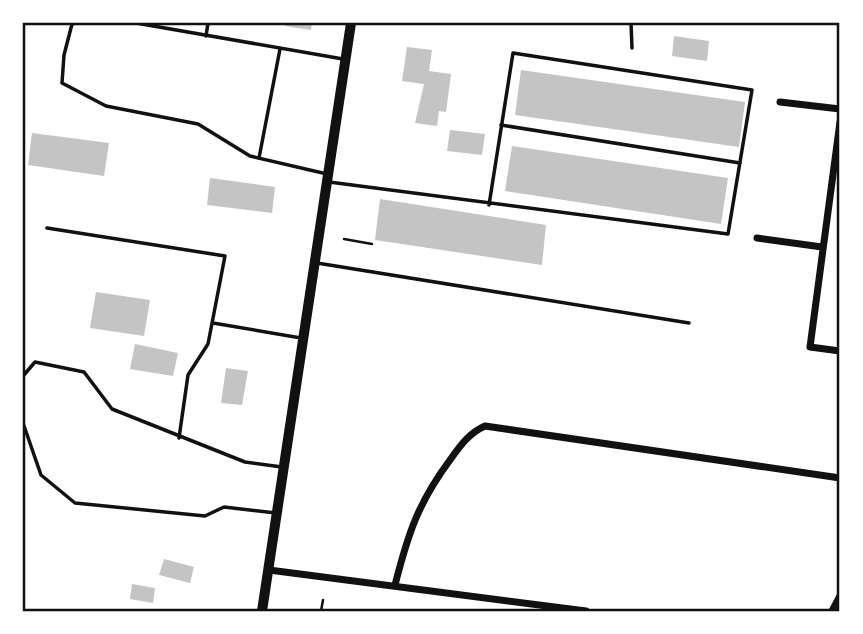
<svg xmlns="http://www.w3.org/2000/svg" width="863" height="634" viewBox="0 0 863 634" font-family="'Varela Round',sans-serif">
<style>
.building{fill:#c4c4c4}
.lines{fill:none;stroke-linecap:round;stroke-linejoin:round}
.path{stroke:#111;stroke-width:2.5}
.service{stroke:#111;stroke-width:3.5}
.minor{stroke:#111;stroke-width:7}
.secondary{stroke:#111;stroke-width:10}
.neatline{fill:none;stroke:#111;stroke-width:2.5}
</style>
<rect width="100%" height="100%" fill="#fff"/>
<g class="building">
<path d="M 285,23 L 312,23 L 311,30 L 285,26 Z"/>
<path d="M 674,36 L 709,41 L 707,61 L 672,56 Z"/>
<path d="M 407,47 L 432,50 L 429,71 L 451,74 L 446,112 L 439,111 L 437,126 L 415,123 L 424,84 L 402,81 Z"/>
<path d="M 521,70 L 745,102 L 739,147 L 515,115 Z"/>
<path d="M 450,130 L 485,134 L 482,155 L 447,151 Z"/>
<path d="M 32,133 L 109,143 L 104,176 L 28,165 Z"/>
<path d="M 512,146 L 728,178 L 721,224 L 505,191 Z"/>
<path d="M 210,178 L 275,187 L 272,213 L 207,205 Z"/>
<path d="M 380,199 L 546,225 L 542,265 L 375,240 Z"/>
<path d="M 96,292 L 150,300 L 144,336 L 90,328 Z"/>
<path d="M 135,344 L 178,353 L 173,376 L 130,369 Z"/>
<path d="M 226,368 L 248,371 L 242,405 L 221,403 Z"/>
<path d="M 164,559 L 194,567 L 190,583 L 159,575 Z"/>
<path d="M 132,584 L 155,588 L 153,603 L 130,599 Z"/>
</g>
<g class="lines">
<g class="path">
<path d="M 344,239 L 372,244"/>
<path d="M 321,611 L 323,600"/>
</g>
<g class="service">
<path d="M 76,23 L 72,24 L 64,55 L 62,83 L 106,106 L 198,124 L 250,156 L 327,174"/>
<path d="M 136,23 L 343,59"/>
<path d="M 631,23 L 632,48"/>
<path d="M 206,36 L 208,23"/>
<path d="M 501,125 L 740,163"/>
<path d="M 259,158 L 280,49"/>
<path d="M 329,182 L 728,234 L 752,90 L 513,53 L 489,205"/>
<path d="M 47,228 L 225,256 L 208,344 L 188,375 L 179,438"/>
<path d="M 317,263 L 689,323"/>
<path d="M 213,323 L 301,338"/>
<path d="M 23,376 L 35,362 L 84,372 L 112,409 L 245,462 L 282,467"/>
<path d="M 23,423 L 41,475 L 75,503 L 205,516 L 224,507 L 276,513"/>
</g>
<g class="minor">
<path d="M 780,102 L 840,109"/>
<path d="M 840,122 L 810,347 L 840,351"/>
<path d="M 757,238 L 822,247"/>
<path d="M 269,570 L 586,611"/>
<path d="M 395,585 C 408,534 418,503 450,460 C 460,446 469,433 485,426 L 840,478"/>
<path d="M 832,611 L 840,596"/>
</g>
<path class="secondary" d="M 262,611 L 351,23"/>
</g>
<rect width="863" height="634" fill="none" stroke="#ffffff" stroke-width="49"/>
<rect x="24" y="24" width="814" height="586" class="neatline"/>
</svg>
